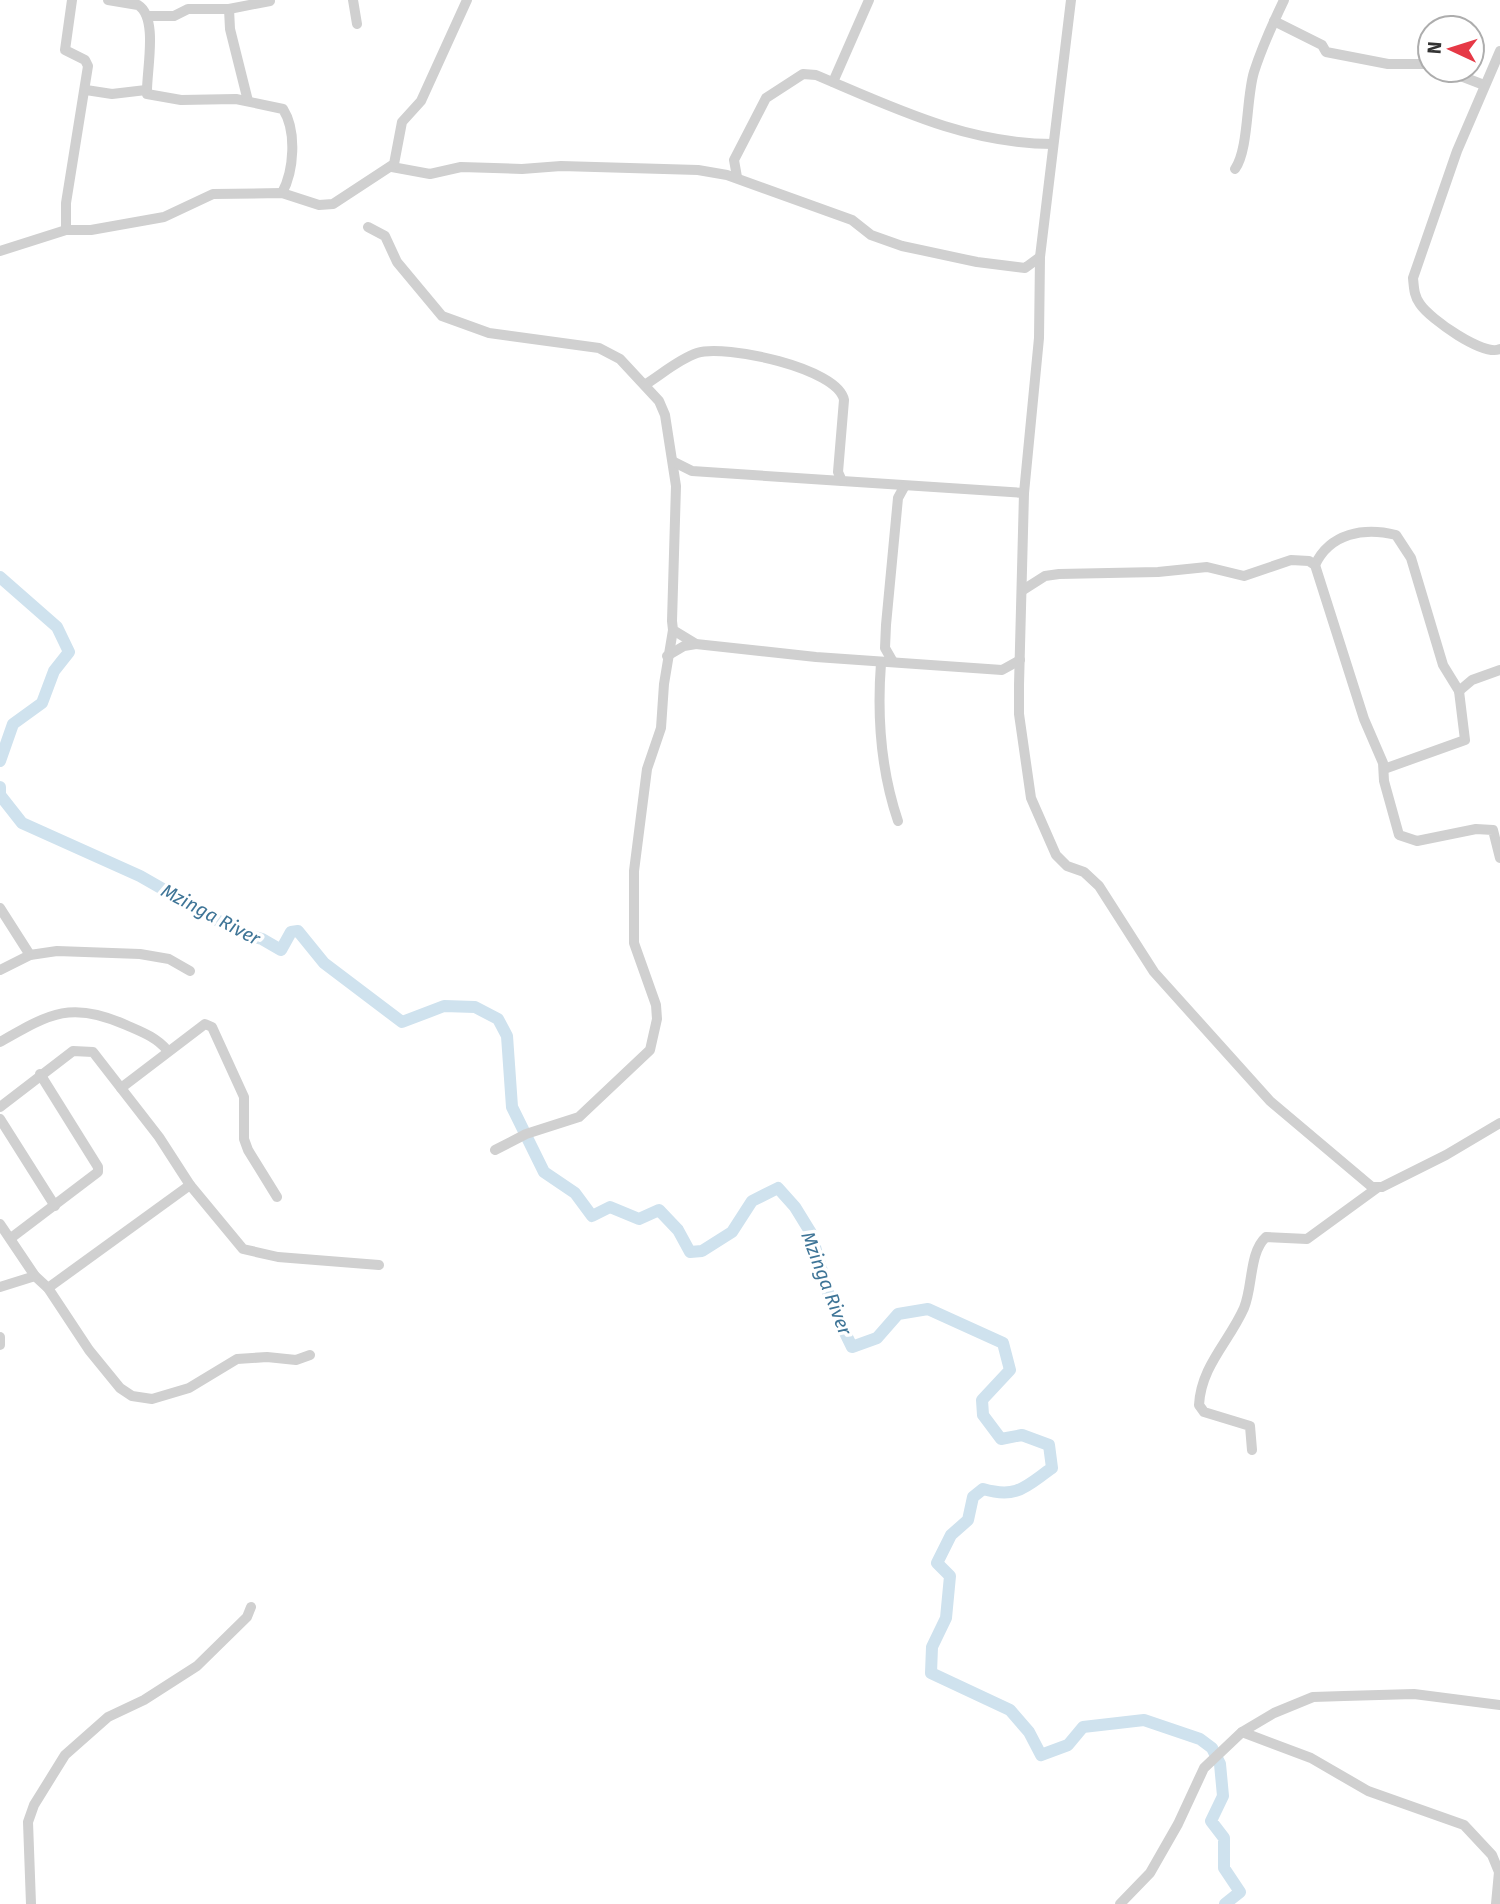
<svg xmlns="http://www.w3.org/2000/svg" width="1500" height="1904" viewBox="0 0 1500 1904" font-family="'Fira Sans',sans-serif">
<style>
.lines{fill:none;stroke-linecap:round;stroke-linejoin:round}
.river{stroke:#cfe2ee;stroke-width:12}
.minor{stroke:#d0d0d0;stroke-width:10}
.labels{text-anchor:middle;stroke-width:7;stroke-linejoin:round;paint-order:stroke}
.water-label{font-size:19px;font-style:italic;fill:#3f7597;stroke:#fff}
</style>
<rect width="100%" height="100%" fill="#fff"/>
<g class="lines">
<g class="river">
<path d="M 0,577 L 57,627 L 69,652 L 54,671 L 42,703 L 13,724 L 0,761"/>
<path d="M 0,787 L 0,795 L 22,823 L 140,876 L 238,932 L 262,939 L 281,950 L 291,932 L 298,931 L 324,963 L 402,1022 L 444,1006 L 475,1007 L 498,1019 L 507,1036 L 512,1107 L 544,1172 L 575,1193 L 592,1216 L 610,1207 L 639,1219 L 659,1210 L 678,1230 L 690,1252 L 702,1251 L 732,1232 L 752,1201 L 778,1188 L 795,1207 L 811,1233 L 832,1306 L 852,1347 L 877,1338 L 898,1314 L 928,1309 L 1003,1343 L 1010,1370 L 982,1400 L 983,1415 L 1001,1439 L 1022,1435 L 1049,1445 L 1052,1468 C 1026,1486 1018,1499 983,1489 L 973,1497 L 968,1520 L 951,1535 L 937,1563 L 950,1576 L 946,1618 L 932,1647 L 931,1673 L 1010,1710 L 1029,1732 L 1041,1755 L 1068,1745 L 1083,1727 L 1144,1720 L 1200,1739 L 1212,1748 L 1220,1764 L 1223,1796 L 1211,1821 L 1224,1838 L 1224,1868 L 1240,1892 L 1225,1904"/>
</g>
<g class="minor">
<path d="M 108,0 L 138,5 C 159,18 146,72 147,94 L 181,100 L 236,99 L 283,109 C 297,131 294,171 282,193"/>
<path d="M 353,0 L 357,24"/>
<path d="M 1071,0 L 1040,257 L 1039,338 L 1024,493 L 1019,685 L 1019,714 L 1031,798 L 1056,855 L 1067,866 L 1084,872 L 1099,886 L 1154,972 L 1270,1101 L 1372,1187 L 1382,1187 L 1446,1155 L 1500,1123"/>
<path d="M 229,9 L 230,29 L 248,101"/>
<path d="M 147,16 L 174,16 L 188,9 L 229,9 L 270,1"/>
<path d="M 1274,21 L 1322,45 L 1326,52 L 1388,64 L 1430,64"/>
<path d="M 1500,51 L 1457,151 L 1413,278 C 1414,288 1414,296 1420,304 C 1430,319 1484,357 1500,349"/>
<path d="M 1445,70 L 1484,85"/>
<path d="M 833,82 L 869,0"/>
<path d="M 86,90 L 112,94 L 146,90"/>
<path d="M 392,167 L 430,174 L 461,167 L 522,169 L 561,166 L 698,170 L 727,175 L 852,220 L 871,235 L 902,246 L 977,262 L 1025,268 L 1040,257"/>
<path d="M 1235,169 C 1249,149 1246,98 1254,72 C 1262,47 1273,23 1284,0"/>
<path d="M 737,177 L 734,160 L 766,98 L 803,74 L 816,75 C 894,108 967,144 1053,144"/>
<path d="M 368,227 L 385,236 L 397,262 L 442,316 L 489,333 L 599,348 L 620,359 L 659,401 L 665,415 L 676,486 L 672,621 L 673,630 L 696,644 L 816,657 L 1002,670 L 1020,660"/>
<path d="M 66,230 L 66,203 L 88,66 L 85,60 L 65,50 L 72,0"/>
<path d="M 0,251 L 66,230 L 91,230 L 164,217 L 213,194 L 282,193 L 319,205 L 333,204 L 394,164 L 402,122 L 421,101 L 467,0"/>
<path d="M 646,384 C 662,374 679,359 697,353 C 725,344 838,368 844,400 L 838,472 L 842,481 L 1024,493"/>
<path d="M 674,462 L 692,471 L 842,481"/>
<path d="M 1315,565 C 1330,533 1364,527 1396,535 L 1411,558 L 1443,665 L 1459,691 L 1465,740 L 1384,769"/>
<path d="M 1023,590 L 1045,576 L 1059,574 L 1158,572 L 1207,567 L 1244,576 L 1291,560 L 1309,561 L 1315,565 L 1364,719 L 1383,763 L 1384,781 L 1399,835 L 1417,841 L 1476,829 L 1493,830 L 1500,858"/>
<path d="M 667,656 L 684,646 L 696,644"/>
<path d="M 893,662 L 885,648 L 886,625 L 898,498 L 904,487"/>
<path d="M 881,663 C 877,716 881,771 898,821"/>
<path d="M 1459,691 L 1472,680 L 1500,670"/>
<path d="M 0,908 L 30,955"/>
<path d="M 0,970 L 30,955 L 57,951 L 140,954 L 169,959 L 190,971"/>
<path d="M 0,1042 C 49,1014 71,1000 126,1025 C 142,1032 156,1037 167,1050"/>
<path d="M 121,1088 L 205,1024 L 212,1027 L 244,1097 L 244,1139 L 248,1150 L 277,1197"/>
<path d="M 0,1107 L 73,1051 L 93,1052 L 159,1137 L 190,1185 L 243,1249 L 278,1257 L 379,1265"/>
<path d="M 0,1119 L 55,1206"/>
<path d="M 495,1150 L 526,1134 L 579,1117 L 650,1050 L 657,1019 L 656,1005 L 634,943 L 634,871 L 647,769 L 661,728 L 664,684 L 673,630"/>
<path d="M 0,1224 L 35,1276 L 48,1288 L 89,1350 L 120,1388 L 132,1396 L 152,1399 L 189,1388 L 237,1359 L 267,1357 L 296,1360 L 310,1355"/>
<path d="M 11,1238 L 98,1172 L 98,1167 L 40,1074"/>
<path d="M 0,1287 L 35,1276"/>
<path d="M 48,1288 L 190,1185"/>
<path d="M 0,1337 L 0,1345"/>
<path d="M 1252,1450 L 1250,1426 L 1204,1412 L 1199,1405 C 1201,1366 1229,1342 1244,1308 C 1253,1287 1249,1252 1266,1237 L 1307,1239 L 1377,1188"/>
<path d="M 1242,1732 L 1311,1758 L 1368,1791 L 1464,1825 L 1492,1855 L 1499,1872 L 1496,1904"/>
<path d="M 31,1904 L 28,1822 L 34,1805 L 65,1755 L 108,1717 L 144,1700 L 197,1666 L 247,1617 L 251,1607"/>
<path d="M 1120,1904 L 1150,1873 L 1178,1824 L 1204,1768 L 1242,1732 L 1274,1713 L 1313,1697 L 1344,1696 L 1414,1694 L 1500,1705"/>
</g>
</g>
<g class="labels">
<g class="water-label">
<text transform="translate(211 914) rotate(28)" y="7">Mzinga River</text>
<text transform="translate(827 1283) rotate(69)" y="7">Mzinga River</text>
</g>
</g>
<g transform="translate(1451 49) rotate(274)"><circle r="33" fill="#ffffff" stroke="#adadad" stroke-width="2"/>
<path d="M0-5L12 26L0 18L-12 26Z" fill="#e63946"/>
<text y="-10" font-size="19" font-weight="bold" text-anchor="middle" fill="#333333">N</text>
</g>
</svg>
